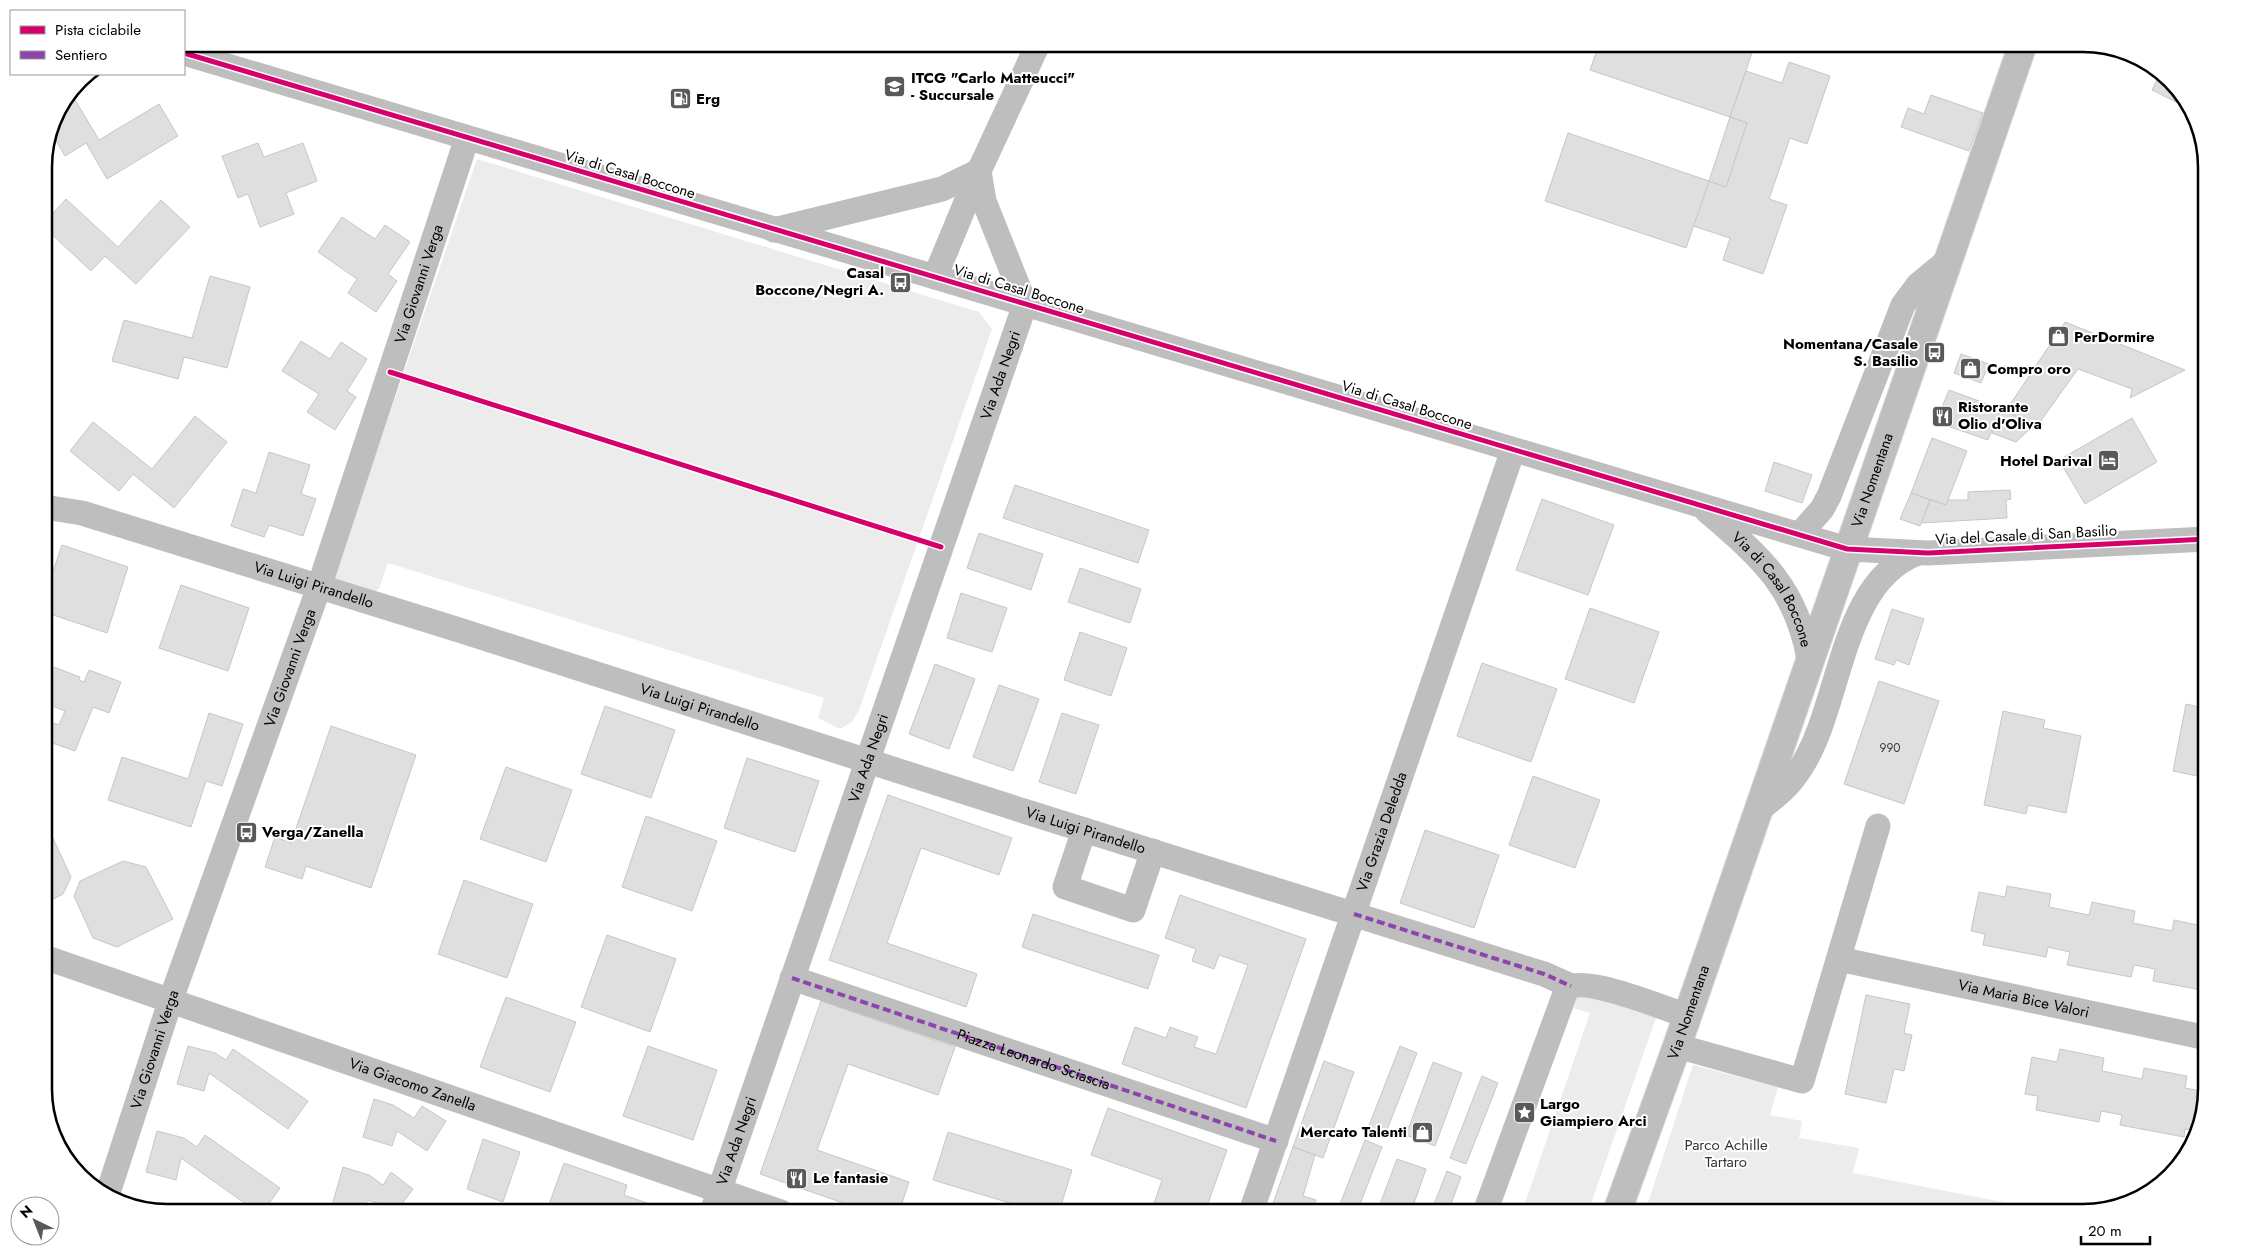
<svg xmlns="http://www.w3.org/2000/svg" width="2251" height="1256" viewBox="0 0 2251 1256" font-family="Jost,sans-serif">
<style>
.green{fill:#ececec}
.building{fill:#dfdfdf;stroke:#c7c7c7}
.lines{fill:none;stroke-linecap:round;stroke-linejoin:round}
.major-casing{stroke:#dbdbdb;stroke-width:30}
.minor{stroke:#bebebe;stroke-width:25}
.major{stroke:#bebebe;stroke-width:28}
.quiet{stroke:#8e44ad;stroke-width:4;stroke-dasharray:8 4;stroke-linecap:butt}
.cycleway-casing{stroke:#fff;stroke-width:8}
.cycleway{stroke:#d6006c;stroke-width:5}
.labels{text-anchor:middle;stroke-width:4;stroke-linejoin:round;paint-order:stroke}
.number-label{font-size:12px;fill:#383838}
.poi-label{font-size:15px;font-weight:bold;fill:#000;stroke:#fff;text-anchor:start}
.street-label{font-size:15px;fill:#000;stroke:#fff}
.park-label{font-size:15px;fill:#333;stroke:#fff}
.rim{fill:none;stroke:#000;stroke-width:2.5}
</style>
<rect width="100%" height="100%" fill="#fff"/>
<g class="green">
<path d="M 477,159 L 979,312 L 992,329 L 859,710 L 852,722 L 840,729 L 818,718 L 824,698 L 388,563 L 379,589 L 368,594 L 331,585 Z"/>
<path d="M 1578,993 L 1657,1015 L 1588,1212 L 1522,1212 L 1590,1013 L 1574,1008 Z"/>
<path d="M 1693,1065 L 1778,1087 L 1770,1115 L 1802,1121 L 1799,1138 L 1859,1148 L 1853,1173 L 2054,1212 L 1645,1212 Z"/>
</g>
<g class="building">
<path d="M 1599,44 L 1735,44 L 1753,50 L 1730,117 L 1590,70 Z"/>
<path d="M 1789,62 L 1830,76 L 1807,144 L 1790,138 L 1769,199 L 1787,205 L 1763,274 L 1723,260 L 1730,238 L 1693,226 L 1709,181 L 1726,187 L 1747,123 L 1730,117 L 1746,71 L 1782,83 Z"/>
<path d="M 2160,74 L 2187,99 L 2190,109 L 2152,90 Z"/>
<path d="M 71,93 L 99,140 L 159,104 L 178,136 L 107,179 L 86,143 L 65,156 L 51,132 L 53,120 Z"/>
<path d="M 1931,95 L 1983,113 L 1969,151 L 1901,127 L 1908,108 L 1924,114 Z"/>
<path d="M 1730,117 L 1747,123 L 1726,187 L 1709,181 Z"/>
<path d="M 1568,133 L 1709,181 L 1686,248 L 1545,201 Z"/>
<path d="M 258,143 L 264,157 L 303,143 L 317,181 L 286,193 L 294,214 L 260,227 L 248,194 L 238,198 L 222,156 Z"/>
<path d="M 66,199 L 118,247 L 161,200 L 190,227 L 136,284 L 105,256 L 91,271 L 44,227 L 44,223 Z"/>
<path d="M 342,217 L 375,239 L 385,225 L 410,242 L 388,274 L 397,281 L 376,312 L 348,293 L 357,279 L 318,252 Z"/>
<path d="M 210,276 L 250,287 L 227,368 L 184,357 L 178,379 L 112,361 L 124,320 L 192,338 Z"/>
<path d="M 2065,322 L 2185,370 L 2130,398 L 2132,389 L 2078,369 L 2035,429 L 2007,409 Z"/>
<path d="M 301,341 L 330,359 L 341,342 L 367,359 L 347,391 L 356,397 L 335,430 L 307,412 L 319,394 L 282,371 Z"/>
<path d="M 1961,354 L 1989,364 L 1981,383 L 1954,373 Z"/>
<path d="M 1949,390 L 2001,409 L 1988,440 L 1936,422 Z"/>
<path d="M 2001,409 L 2018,417 L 2032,427 L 2016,442 L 1992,433 Z"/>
<path d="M 195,416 L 227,442 L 174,508 L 133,474 L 119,491 L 70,451 L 93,422 L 152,469 Z"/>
<path d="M 2132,418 L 2157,462 L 2085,504 L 2059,460 Z"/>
<path d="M 1932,438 L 1967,451 L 1946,505 L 1911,493 Z"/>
<path d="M 269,452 L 310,465 L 301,494 L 316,499 L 303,536 L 269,525 L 264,537 L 231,526 L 243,489 L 256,493 Z"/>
<path d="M 1774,462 L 1812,475 L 1802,503 L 1765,491 Z"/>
<path d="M 1015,485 L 1149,530 L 1138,563 L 1003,518 Z"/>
<path d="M 2010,490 L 2011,499 L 2006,500 L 2007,518 L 1921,523 L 1930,500 L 1946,505 L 1948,500 L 1968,500 L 1968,492 Z"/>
<path d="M 1911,493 L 1930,500 L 1920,526 L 1900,519 Z"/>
<path d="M 1542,499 L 1614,525 L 1588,595 L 1516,570 Z"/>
<path d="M 979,533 L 1043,554 L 1031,590 L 967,568 Z"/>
<path d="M 62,545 L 128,567 L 107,633 L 44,612 L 44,598 Z"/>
<path d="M 1080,568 L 1141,589 L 1130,623 L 1068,602 Z"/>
<path d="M 181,585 L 249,608 L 228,671 L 159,648 Z"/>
<path d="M 961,593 L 1007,608 L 992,652 L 947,638 Z"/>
<path d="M 1590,608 L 1659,632 L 1634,703 L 1565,679 Z"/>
<path d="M 1892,609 L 1924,619 L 1909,665 L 1896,660 L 1894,665 L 1875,659 Z"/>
<path d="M 1080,632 L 1127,648 L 1111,696 L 1064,680 Z"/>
<path d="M 1482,663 L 1557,689 L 1531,762 L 1457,736 Z"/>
<path d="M 46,664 L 80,677 L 79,680 L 84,682 L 89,670 L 121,682 L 109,713 L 93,707 L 75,751 L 44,740 L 44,728 L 47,721 L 59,725 L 65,711 L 44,703 L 44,670 Z"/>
<path d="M 935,664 L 975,679 L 949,749 L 909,734 Z"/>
<path d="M 1879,681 L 1939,701 L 1904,804 L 1844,784 Z"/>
<path d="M 999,685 L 1039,699 L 1013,771 L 973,757 Z"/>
<path d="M 2186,704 L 2207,709 L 2207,778 L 2173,771 Z"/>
<path d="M 605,706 L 675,730 L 651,798 L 581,774 Z"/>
<path d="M 2003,711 L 2045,720 L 2043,728 L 2081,736 L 2066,813 L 2028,805 L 2026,814 L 1984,805 Z"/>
<path d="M 209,713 L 243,724 L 222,786 L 206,781 L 191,827 L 108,800 L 122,757 L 188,779 Z"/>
<path d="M 1062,713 L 1099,725 L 1076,794 L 1039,782 Z"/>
<path d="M 331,726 L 416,755 L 371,888 L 306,866 L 302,879 L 265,867 L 275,837 L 291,843 Z"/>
<path d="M 747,758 L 819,781 L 795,852 L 724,828 Z"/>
<path d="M 506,767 L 572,790 L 546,862 L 480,839 Z"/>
<path d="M 1533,776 L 1600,800 L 1575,868 L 1509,845 Z"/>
<path d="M 888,795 L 1012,838 L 999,875 L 921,848 L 887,943 L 977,974 L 966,1007 L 829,960 Z"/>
<path d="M 646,816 L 717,841 L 692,911 L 622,887 Z"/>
<path d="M 1425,830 L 1499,855 L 1474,928 L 1400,903 Z"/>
<path d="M 44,833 L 52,836 L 71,877 L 63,894 L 44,904 Z"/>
<path d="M 123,861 L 146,867 L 173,919 L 117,947 L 93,938 L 74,896 L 80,881 Z"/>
<path d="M 464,880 L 533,904 L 507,978 L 438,954 Z"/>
<path d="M 2007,886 L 2051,894 L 2049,907 L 2089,915 L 2092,902 L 2135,911 L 2133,923 L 2172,931 L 2174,920 L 2207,927 L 2207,991 L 2153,981 L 2155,969 L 2134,965 L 2131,977 L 2067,965 L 2070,952 L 2048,947 L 2046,957 L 1983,945 L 1985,934 L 1971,931 L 1979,892 L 2005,897 Z"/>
<path d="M 1180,895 L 1306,939 L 1246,1108 L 1122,1064 L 1135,1027 L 1166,1038 L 1170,1027 L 1198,1037 L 1194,1047 L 1216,1054 L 1248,965 L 1219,955 L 1214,969 L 1192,961 L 1196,949 L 1165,938 Z"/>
<path d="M 1033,914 L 1159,955 L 1148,989 L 1022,947 Z"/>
<path d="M 607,935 L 676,959 L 650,1032 L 581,1007 Z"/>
<path d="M 1866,995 L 1910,1004 L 1904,1033 L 1912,1035 L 1904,1071 L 1894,1069 L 1886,1103 L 1845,1094 Z"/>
<path d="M 506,997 L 576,1022 L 550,1092 L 480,1067 Z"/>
<path d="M 821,1001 L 955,1047 L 938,1095 L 848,1064 L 817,1150 L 909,1182 L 899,1212 L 869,1212 L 760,1174 Z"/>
<path d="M 188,1046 L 215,1053 L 226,1060 L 233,1049 L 308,1101 L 288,1129 L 209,1073 L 204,1091 L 177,1084 Z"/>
<path d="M 648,1046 L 717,1070 L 693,1140 L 623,1116 Z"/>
<path d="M 1400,1046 L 1417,1053 L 1385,1135 L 1368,1128 Z"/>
<path d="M 2060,1049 L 2104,1058 L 2102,1071 L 2142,1079 L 2144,1068 L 2187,1076 L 2185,1088 L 2206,1092 L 2196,1131 L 2185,1129 L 2184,1137 L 2120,1125 L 2122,1115 L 2101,1111 L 2099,1122 L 2036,1110 L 2038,1096 L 2025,1094 L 2032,1057 L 2057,1062 Z"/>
<path d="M 1324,1061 L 1354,1072 L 1323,1158 L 1293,1147 Z"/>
<path d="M 1433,1062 L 1462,1073 L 1435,1146 L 1406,1135 Z"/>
<path d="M 1482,1076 L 1498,1083 L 1466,1164 L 1450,1158 Z"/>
<path d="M 374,1099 L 393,1105 L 414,1118 L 422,1106 L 446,1121 L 427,1151 L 397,1131 L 392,1146 L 363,1137 Z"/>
<path d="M 1108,1108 L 1227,1150 L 1205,1212 L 1151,1212 L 1162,1180 L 1091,1155 Z"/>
<path d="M 157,1131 L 184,1138 L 197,1147 L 205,1135 L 280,1188 L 263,1212 L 257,1212 L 181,1158 L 176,1180 L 146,1172 Z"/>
<path d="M 948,1132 L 1072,1170 L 1059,1212 L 1040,1212 L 933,1180 Z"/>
<path d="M 483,1139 L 520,1152 L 503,1202 L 467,1189 Z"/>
<path d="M 1365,1140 L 1382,1147 L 1357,1212 L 1337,1212 Z"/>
<path d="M 1293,1147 L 1315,1155 L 1303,1196 L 1316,1200 L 1312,1212 L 1270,1212 Z"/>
<path d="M 1397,1159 L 1426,1169 L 1411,1212 L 1377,1212 Z"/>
<path d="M 564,1163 L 627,1185 L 624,1195 L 673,1212 L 553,1212 L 547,1210 Z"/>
<path d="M 343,1167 L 369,1175 L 383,1185 L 391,1172 L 413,1189 L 396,1212 L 389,1212 L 377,1203 L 367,1200 L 364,1212 L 343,1212 L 331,1209 Z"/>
<path d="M 1447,1171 L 1461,1177 L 1448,1212 L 1431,1212 Z"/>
</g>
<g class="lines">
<defs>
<g id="major">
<path id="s9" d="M 1617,1212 L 1677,1046 L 2023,44"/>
</g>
</defs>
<use href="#major" class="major-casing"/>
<g class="minor">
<path d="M 184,53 L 1847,549 L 1928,553 L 2207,539"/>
<path d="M 979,171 L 984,201 L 1025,304"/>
<path d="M 774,230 L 942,189 L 979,171"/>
<path d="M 935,277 L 979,171 L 1038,44"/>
<path id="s1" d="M 44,507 L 82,513 L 459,630 L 1030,813 L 1544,974 L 1571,986"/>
<path id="s2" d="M 1707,511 C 1760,557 1796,586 1809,659"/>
<path d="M 1800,534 L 1822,509 L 1829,496 L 1903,305 L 1918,285 L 1947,261"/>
<path d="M 1757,811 C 1773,799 1789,787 1800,769 C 1842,707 1839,582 1918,553"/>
<path d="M 1084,830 L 1065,887 L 1133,910 L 1153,851"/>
<path id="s3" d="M 44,957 L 781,1212"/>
<path id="s4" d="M 1839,959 L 2207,1038"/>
<path id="s5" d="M 792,978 L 1276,1141"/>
<path d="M 1677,1046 L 1802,1081 L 1878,826"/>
<path id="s6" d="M 107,1196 L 170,1002 L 319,587 L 467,138"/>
<path id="s7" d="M 712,1212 L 1025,304"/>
<path id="s8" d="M 1251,1212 L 1513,450"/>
<path d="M 1485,1212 L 1567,988 C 1586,976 1664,1008 1687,1016"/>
</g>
<use href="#major" class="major"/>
<g class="quiet">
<path d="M 1354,914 L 1544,974 L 1571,986"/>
<path d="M 792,978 L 1276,1141"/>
</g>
<defs>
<g id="cycleway">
<path d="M 184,53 L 1847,549 L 1928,553 L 2207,539"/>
<path d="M 390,372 L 941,547"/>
</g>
</defs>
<use href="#cycleway" class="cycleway-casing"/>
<use href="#cycleway" class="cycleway"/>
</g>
<defs>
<symbol id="school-square" viewBox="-11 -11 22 22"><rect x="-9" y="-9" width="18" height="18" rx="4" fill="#595959" stroke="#fff"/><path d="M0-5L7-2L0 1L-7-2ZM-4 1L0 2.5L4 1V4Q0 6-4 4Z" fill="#fff"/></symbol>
<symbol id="fuel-square" viewBox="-11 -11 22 22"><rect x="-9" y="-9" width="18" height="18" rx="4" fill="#595959" stroke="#fff"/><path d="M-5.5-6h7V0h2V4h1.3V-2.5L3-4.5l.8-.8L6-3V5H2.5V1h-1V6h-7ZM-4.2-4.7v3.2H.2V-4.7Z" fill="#fff"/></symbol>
<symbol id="bus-square" viewBox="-11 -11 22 22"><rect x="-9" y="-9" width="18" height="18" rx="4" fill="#595959" stroke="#fff"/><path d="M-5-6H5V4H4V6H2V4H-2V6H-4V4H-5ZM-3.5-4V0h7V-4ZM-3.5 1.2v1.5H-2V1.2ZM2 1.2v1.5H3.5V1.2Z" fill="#fff"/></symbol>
<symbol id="shop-square" viewBox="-11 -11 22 22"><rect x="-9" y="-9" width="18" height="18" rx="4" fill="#595959" stroke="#fff"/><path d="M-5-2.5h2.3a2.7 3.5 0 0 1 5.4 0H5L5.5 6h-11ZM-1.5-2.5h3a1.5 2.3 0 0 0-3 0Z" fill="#fff"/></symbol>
<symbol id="restaurant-square" viewBox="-11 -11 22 22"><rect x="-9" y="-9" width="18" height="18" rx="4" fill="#595959" stroke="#fff"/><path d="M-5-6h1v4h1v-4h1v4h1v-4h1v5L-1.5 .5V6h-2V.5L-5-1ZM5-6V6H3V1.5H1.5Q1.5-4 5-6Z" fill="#fff"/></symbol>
<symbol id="hotel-square" viewBox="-11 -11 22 22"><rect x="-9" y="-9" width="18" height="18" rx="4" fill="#595959" stroke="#fff"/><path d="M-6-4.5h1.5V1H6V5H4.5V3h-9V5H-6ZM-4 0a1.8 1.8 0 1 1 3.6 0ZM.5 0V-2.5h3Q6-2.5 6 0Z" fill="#fff"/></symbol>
<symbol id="sight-square" viewBox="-11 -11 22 22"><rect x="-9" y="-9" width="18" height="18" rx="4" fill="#595959" stroke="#fff"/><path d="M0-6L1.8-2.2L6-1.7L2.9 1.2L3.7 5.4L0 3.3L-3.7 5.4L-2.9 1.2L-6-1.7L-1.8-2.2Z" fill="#fff"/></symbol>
</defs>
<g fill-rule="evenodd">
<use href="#school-square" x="882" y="74" width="25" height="25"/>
<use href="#fuel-square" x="668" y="86" width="25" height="25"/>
<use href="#bus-square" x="888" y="270" width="25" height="25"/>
<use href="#shop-square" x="2046" y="324" width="25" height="25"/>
<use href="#bus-square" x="1922" y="340" width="25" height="25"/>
<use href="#shop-square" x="1958" y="356" width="25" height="25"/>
<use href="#restaurant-square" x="1930" y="404" width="25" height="25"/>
<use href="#hotel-square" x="2096" y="448" width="25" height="25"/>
<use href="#bus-square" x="234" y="820" width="25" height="25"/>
<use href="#sight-square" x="1512" y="1100" width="25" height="25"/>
<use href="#shop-square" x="1410" y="1120" width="25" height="25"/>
<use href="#restaurant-square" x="784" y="1166" width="25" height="25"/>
</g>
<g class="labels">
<g class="number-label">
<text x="1890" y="752">990</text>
</g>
<g class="poi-label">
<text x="911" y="83">ITCG "Carlo Matteucci"<tspan x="911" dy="17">- Succursale</tspan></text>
<text x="696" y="104">Erg</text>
<text x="884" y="278" text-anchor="end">Casal<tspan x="884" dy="17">Boccone/Negri A.</tspan></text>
<text x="2074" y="342">PerDormire</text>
<text x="1918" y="349" text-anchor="end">Nomentana/Casale<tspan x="1918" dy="17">S. Basilio</tspan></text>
<text x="1987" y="374">Compro oro</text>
<text x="1958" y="412">Ristorante<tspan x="1958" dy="17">Olio d'Oliva</tspan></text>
<text x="2092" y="466" text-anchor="end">Hotel Darival</text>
<text x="262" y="837">Verga/Zanella</text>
<text x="1540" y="1109">Largo<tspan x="1540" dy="17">Giampiero Arci</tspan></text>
<text x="1407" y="1137" text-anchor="end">Mercato Talenti</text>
<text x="813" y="1183">Le fantasie</text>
</g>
<g class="street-label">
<text transform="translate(630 174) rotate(17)" y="5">Via di Casal Boccone</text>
<text dy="5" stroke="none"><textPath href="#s6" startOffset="964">Via Giovanni Verga</textPath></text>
<text transform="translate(1019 289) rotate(17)" y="5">Via di Casal Boccone</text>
<text dy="5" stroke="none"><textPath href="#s7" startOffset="885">Via Ada Negri</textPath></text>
<text transform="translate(1407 405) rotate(17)" y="5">Via di Casal Boccone</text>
<text dy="5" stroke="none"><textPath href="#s9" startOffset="775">Via Nomentana</textPath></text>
<text transform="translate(2026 535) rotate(-3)" y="5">Via del Casale di San Basilio</text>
<text dy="5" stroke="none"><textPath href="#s1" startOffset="281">Via Luigi Pirandello</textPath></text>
<text dy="5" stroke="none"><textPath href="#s2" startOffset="104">Via di Casal Boccone</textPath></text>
<text dy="5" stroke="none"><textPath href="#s6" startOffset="559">Via Giovanni Verga</textPath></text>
<text dy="5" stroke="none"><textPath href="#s1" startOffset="686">Via Luigi Pirandello</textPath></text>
<text dy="5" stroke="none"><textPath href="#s7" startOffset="480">Via Ada Negri</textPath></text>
<text dy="5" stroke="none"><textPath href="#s1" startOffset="1091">Via Luigi Pirandello</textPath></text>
<text dy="5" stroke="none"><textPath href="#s8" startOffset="402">Via Grazia Deledda</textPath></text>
<text dy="5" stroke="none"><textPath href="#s4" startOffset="189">Via Maria Bice Valori</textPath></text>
<text dy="5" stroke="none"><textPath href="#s9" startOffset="212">Via Nomentana</textPath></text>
<text dy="5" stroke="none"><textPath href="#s6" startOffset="154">Via Giovanni Verga</textPath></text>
<text dy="5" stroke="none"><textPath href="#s5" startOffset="255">Piazza Leonardo Sciascia</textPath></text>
<text dy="5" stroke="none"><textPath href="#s3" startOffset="390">Via Giacomo Zanella</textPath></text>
<text dy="5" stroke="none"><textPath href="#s7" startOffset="75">Via Ada Negri</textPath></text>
</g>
<g class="park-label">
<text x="1726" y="1150">Parco Achille<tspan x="1726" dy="17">Tartaro</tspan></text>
</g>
</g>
<path d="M0 0H2251V1256H0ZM167 52H2083A115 115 0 0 1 2198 167V1089A115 115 0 0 1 2083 1204H167A115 115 0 0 1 52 1089V167A115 115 0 0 1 167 52Z" fill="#fff" fill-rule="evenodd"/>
<path class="rim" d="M167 52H2083A115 115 0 0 1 2198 167V1089A115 115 0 0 1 2083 1204H167A115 115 0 0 1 52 1089V167A115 115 0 0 1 167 52Z"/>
<rect x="10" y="10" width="175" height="65" fill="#ffffff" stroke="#999999"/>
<rect x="20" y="26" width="25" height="8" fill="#d6006c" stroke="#999999"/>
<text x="55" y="35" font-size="15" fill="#000000">Pista ciclabile</text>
<rect x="20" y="51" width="25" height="8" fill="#8e44ad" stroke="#999999"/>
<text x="55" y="60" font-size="15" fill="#000000">Sentiero</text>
<g transform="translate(35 1221) rotate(317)"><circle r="24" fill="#ffffff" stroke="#999999"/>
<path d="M0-4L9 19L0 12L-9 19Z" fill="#595959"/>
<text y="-8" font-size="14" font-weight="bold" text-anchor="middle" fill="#000000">N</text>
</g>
<path d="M2081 1236v8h69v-8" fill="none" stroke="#000000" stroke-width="2.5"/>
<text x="2088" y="1236" font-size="15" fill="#000000" stroke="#ffffff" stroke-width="4" paint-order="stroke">20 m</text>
</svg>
